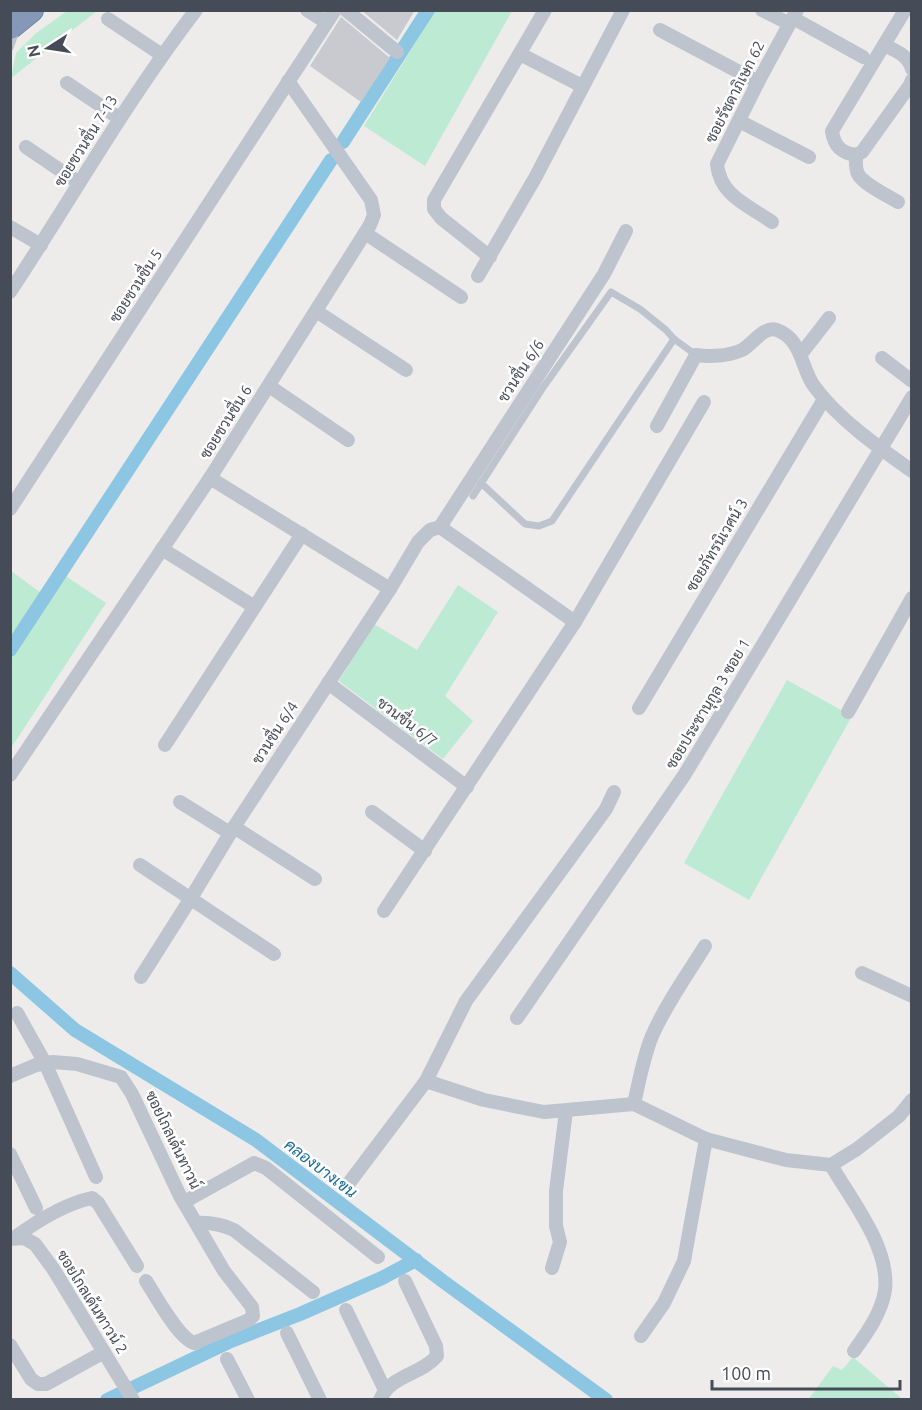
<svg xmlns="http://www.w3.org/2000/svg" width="922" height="1410" viewBox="0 0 922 1410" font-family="Ubuntu,Sarabun,sans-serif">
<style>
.green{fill:#bcead3}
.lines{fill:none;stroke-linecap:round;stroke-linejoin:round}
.canal{stroke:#8cc6e3;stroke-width:14}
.building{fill:#c9cad0}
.highway-casing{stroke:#7283a3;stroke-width:26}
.lane{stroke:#bdc4cd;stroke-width:7}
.street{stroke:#bdc4cd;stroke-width:14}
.highway{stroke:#8698b7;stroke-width:24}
.labels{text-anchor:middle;stroke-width:5;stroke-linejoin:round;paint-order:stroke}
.street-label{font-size:15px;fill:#454c57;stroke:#fff}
.water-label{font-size:16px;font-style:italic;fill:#176d98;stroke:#fff}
</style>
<rect width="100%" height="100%" fill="#eeeceb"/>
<g class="green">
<path d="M 67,11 L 97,11 L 11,78 L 16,53 L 35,34 Z"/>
<path d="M 435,11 L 512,11 L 425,166 L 364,126 Z"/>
<path d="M 55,569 L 106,603 L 11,748 L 11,571 L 44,595 Z"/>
<path d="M 458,585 L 498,612 L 445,696 L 473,721 L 443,759 L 339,681 L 374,624 L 417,650 Z"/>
<path d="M 787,680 L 852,716 L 749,900 L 684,863 Z"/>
<path d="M 853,1357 L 902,1399 L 808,1400 L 833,1366 L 842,1370 Z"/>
</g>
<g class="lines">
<g class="canal">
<path d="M 343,142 L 428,10"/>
<path d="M 10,650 L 331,160"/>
<path d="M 10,973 L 75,1030 L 256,1140 L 444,1282 L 606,1400"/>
<path d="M 107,1400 L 231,1341 L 300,1314 L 382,1278 L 416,1260"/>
</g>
</g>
<g class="building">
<path d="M 361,10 L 415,10 L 397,40 Z"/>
<path d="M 341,17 L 390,58 L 361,102 L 310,66 Z"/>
</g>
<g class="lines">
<defs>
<path id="highway" d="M 10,27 L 31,10"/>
</defs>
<use href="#highway" class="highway-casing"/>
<g class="lane">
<path d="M 10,48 L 16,31"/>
<path d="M 481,483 L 525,524 L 539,526 L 552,521 L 674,339"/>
<path d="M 473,496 L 542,389 L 611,292 L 640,309 L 666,330 L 674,339 L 696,355"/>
</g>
<g class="street">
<path d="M 307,10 L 326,22"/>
<path d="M 346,10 L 397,52"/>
<path d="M 762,10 L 788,23"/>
<path d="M 793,18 L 863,57"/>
<path d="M 108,19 L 162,55"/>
<path d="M 660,30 L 758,82"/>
<path d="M 884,45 C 896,51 908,55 912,69"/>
<path d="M 520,54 L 582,86"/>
<path d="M 67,83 L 119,118"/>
<path d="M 739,121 L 809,157"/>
<path d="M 26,147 L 79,183"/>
<path d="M 856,155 L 862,152 L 910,85 L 912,80"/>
<path d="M 898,202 C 888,196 863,184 858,174 C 855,168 856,161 856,155 C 841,153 834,146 832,131 L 905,10"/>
<path d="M 772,222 C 748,205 720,196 717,164 L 758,82 L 797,10"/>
<path d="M 10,227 L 41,245"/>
<path d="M 365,233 L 461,297"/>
<path d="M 490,257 L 441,218 L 434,209 L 434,200 L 545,10"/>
<path d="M 478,276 L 535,178 L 623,10"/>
<path d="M 10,292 C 72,198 127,100 196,10"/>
<path d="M 316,311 L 406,370"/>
<path d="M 801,354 L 829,318"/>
<path d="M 882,358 L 912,381"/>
<path d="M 269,386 L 348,440"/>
<path d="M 657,426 L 696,355 C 710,357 729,356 742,350 C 752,345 764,325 777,330 C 802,339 801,368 814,386 C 838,419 878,447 912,471"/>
<path d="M 210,478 L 390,589"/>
<path d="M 10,509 L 335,10"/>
<path d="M 440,527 L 604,274 L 626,231"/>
<path d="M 440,527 L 575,622"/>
<path d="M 162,549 L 253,606"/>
<path d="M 328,683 L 467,787"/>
<path d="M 639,708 L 824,399"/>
<path d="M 848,712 L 912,598"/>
<path d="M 165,745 L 302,534"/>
<path d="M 10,775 L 210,478 L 370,225 L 374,215 L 371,200 L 288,81"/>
<path d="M 180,802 L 230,833"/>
<path d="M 372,812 L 425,851"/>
<path d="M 234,827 L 315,879"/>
<path d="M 140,865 L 274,954"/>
<path d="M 384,911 L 575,622 L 704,402"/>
<path d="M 862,973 L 912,996"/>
<path d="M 141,977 L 191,898 L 234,827 L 390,589 L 418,542 L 430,530 L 440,527"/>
<path d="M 17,1013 L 45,1063 L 96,1177"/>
<path d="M 517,1018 L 685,774 L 912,397"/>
<path d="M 10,1076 L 36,1065 L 53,1062 L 77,1064 L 121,1077 L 132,1094 L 180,1196 L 224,1271 L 252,1307 L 253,1316 L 249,1320 L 194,1343 C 178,1338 156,1296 146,1281"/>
<path d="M 426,1081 L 484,1100 L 544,1112 L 634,1104 L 706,1139 L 786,1160 L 831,1165 L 857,1149 L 899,1116 L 912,1100"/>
<path d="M 634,1104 C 639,1082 643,1058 652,1036 C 666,1004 687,975 705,946"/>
<path d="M 10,1154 L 36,1208"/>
<path d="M 831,1165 C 851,1200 890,1247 885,1290 C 882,1312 867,1333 854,1351"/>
<path d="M 349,1183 L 426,1081 L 466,1001 L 606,809 L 614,792"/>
<path d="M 184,1202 L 254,1163 L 266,1168 L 378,1257"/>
<path d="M 196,1223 C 210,1222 221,1224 234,1230 L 313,1292"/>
<path d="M 14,1238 C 37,1221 64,1204 92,1198 L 98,1203 L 137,1266"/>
<path d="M 10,1239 L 24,1238 L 35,1244 L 54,1270 L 133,1400"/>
<path d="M 552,1268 L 560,1242 L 556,1226 L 556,1191 L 566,1111"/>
<path d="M 346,1310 L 385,1390"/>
<path d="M 287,1333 L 320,1400"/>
<path d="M 641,1336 L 664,1303 L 684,1261 L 706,1139"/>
<path d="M 10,1345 L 31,1379 L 38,1384 L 46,1384 L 104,1352"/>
<path d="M 227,1359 L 248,1400"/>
<path d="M 380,1400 C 390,1375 421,1375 437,1356 L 436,1346 L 405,1281"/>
</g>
<use href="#highway" class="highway"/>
</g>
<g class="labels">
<g class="street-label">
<text transform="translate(735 92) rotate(-63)" y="5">ซอยรัชดาภิเษก 62</text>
<text transform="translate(86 141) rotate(-58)" y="5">ซอยชวนชื่น 7-13</text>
<text transform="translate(136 286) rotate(-57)" y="5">ซอยชวนชื่น 5</text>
<text transform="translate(521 371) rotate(-57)" y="5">ชวนชื่น 6/6</text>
<text transform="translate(226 422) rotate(-58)" y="5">ซอยชวนชื่น 6</text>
<text transform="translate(717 545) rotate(-59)" y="5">ซอยภัทรนิเวศน์ 3</text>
<text transform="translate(708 704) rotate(-59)" y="5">ซอยประชานุกูล 3 ซอย 1</text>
<text transform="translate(407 722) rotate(37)" y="5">ชวนชื่น 6/7</text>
<text transform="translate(275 733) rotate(-57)" y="5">ชวนชื่น 6/4</text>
<text transform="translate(173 1140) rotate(64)" y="5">ซอยโกลเด้นทาวน์</text>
<text transform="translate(92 1302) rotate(58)" y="5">ซอยโกลเด้นทาวน์ 2</text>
</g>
<g class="water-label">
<text transform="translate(321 1168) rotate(37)" y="6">คลองบางเขน</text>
</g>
</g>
<rect width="922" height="1410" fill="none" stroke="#454c57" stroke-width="24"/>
<g transform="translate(48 48) rotate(258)" stroke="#ffffff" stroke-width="4.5" paint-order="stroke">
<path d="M0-4.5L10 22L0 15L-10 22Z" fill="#454c57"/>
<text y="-9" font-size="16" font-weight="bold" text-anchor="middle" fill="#454c57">N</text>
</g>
<path d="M712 1380v9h188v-9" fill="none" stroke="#454c57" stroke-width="3"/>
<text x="721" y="1380" font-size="18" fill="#454c57" stroke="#ffffff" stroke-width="4.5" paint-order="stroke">100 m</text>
</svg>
